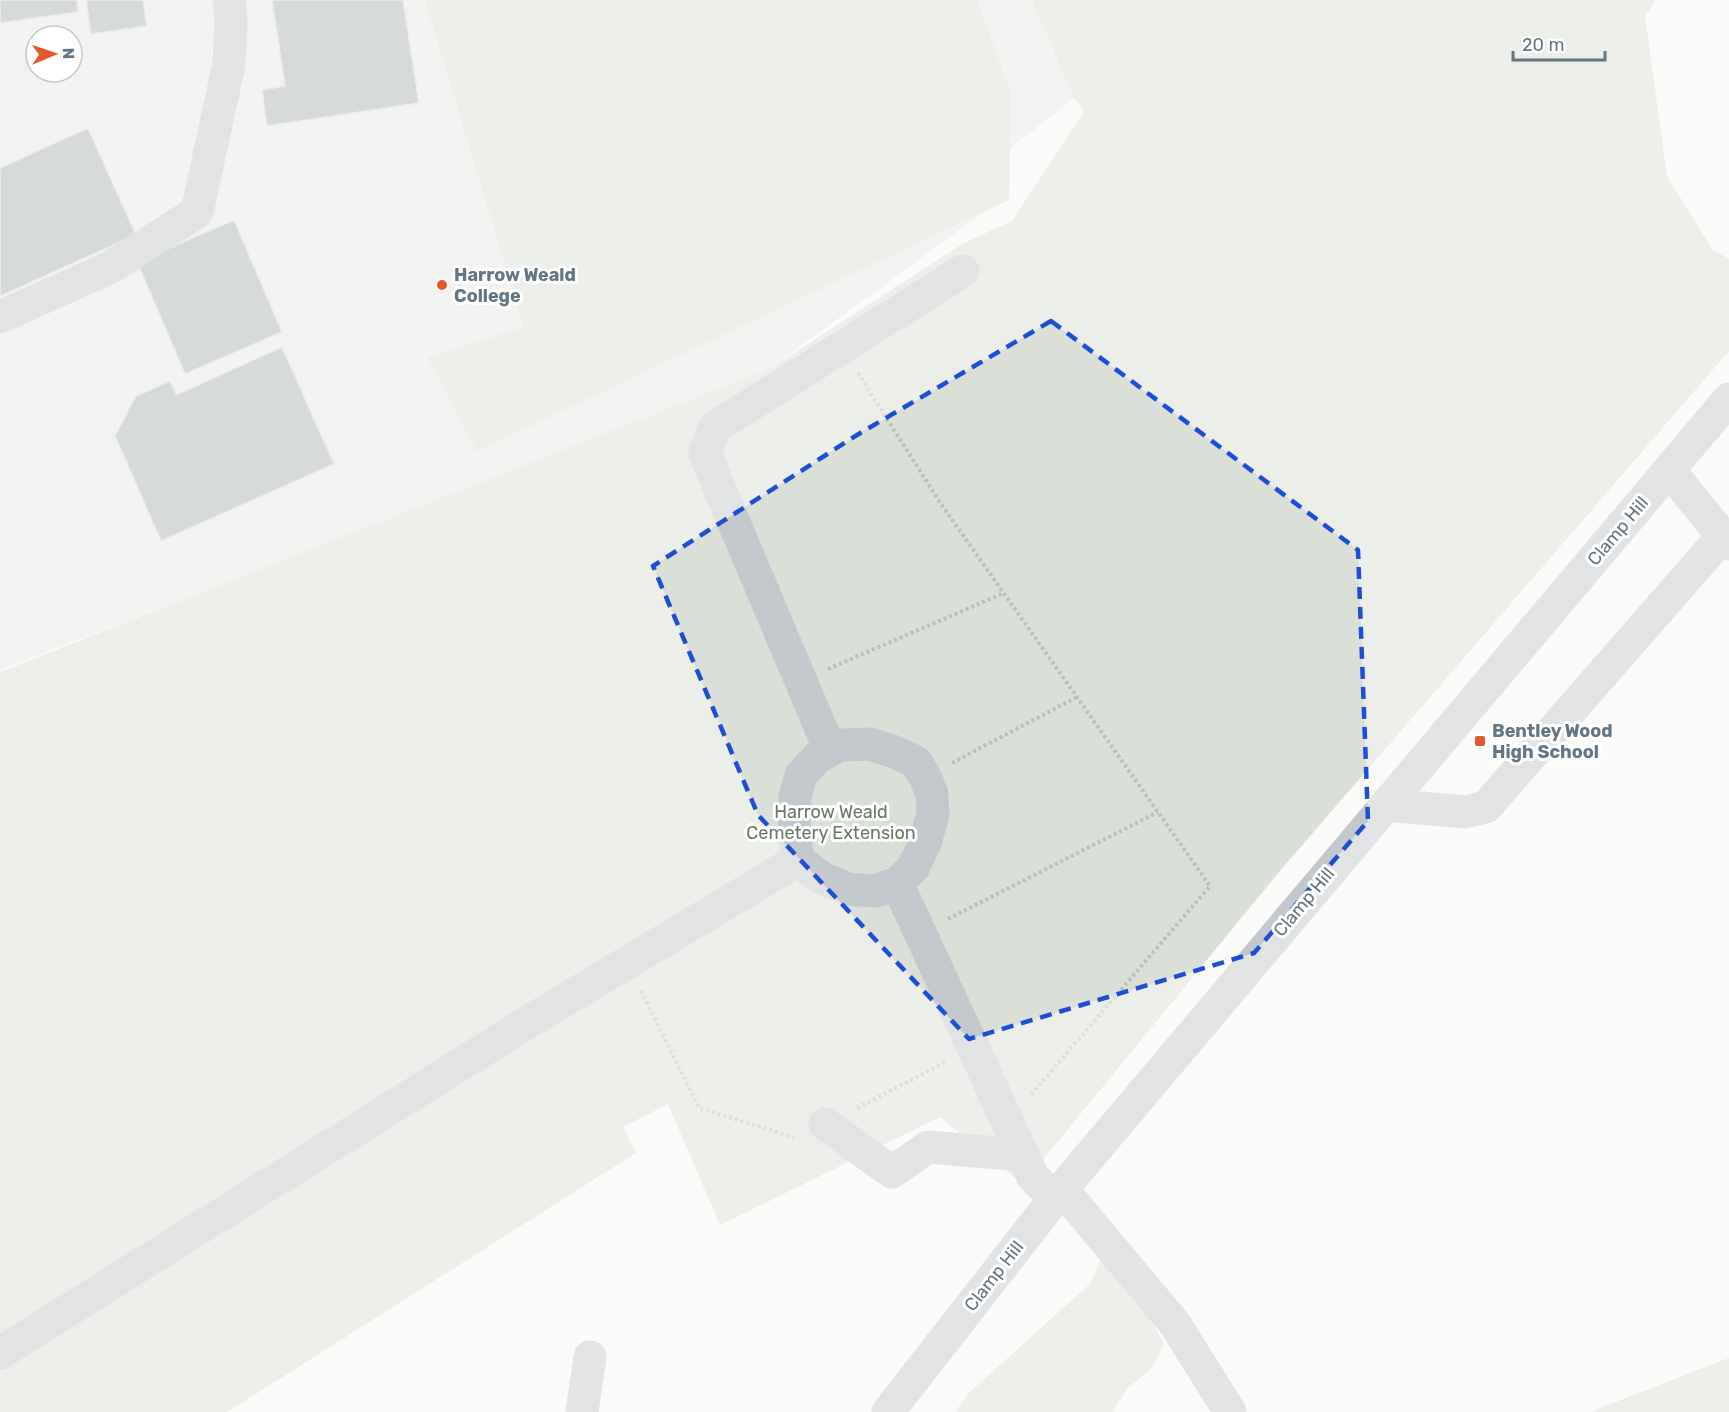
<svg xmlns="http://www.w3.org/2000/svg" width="1729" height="1412" viewBox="0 0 1729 1412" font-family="Rubik,sans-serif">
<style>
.built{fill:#e8e9e9;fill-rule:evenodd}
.green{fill:#dadfd7}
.building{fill:#aab3b9;stroke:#dcdcda;stroke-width:1.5}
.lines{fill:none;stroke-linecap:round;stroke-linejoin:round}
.path{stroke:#bbbfc2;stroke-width:4;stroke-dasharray:3 3;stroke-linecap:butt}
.minor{stroke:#c3c8cc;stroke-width:33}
.marked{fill:none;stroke:#1d4ed8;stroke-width:4.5;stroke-dasharray:12 8;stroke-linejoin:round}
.poi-dot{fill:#e4572e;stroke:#fff;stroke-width:2}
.labels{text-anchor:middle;stroke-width:6;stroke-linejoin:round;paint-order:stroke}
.poi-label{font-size:18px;font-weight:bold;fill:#657683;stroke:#fff;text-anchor:start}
.street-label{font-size:18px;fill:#657683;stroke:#fff}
.park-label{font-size:18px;fill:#687a64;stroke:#fff}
</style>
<rect width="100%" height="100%" fill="#fafaf8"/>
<path class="built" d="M 0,0 L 1032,0 L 1074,98 L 1018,142 L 1003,158 L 998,202 L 769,369 L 413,511 L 0,670 ZM 36,36 L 72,36 L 72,72 L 36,72 Z"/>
<g class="green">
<path d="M 425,0 L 977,0 L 1011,94 L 1009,200 L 477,451 L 428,358 L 524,327 Z"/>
<path d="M 1032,0 L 1656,0 L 1645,16 L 1667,176 L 1712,249 L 1729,259 L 1729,351 L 1279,872 L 1023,1184 L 940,1117 L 720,1225 L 668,1104 L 623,1127 L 636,1153 L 227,1412 L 0,1412 L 0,672 L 769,369 L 964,243 L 1012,221 L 1084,112 L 1074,98 Z"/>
<path d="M 1104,1251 L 1144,1308 L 1164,1343 L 1152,1368 L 1128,1388 L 1112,1412 L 955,1412 L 970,1392 L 1091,1283 Z"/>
<path d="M 1729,1358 L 1729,1412 L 1595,1412 L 1595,1410 Z"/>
</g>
<g class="building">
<path d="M 0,0 L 77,0 L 78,12 L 0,23 Z"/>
<path d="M 86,0 L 143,0 L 147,26 L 91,34 Z"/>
<path d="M 272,0 L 403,0 L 419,103 L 267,126 L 262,90 L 285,86 Z"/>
<path d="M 88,128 L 136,235 L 0,296 L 0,168 Z"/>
<path d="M 234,220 L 282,332 L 185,374 L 137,262 Z"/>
<path d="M 282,347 L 334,464 L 161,541 L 115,436 L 136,396 L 170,381 L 176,395 Z"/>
</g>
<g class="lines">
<g class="path">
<path d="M 858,373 L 941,504 L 1210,886 L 1030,1096"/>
<path d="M 828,669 L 1004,593"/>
<path d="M 952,763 L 1077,697"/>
<path d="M 948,919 L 1158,812"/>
<path d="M 641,991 L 699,1108 L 796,1138"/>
<path d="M 857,1108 L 946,1062"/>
</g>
<g class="minor">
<path d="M 0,317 L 111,267 L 197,212 L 229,64 L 231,19 L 229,0"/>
<path d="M 1669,470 L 1729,544"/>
<path d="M 870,744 L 895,752 L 916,762 L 925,777 L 932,794 L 933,814 L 925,843 L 913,868 L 897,883 L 876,891 L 848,889 L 822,878 L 798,860 L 794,829 L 795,797 L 801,775 L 818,757 L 840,745 Z"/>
<path d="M 830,750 L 705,454 L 714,428 L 963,271"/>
<path d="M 1386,805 L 1465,812 L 1486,807 L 1723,536"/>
<path d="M 897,883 L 1033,1177 L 1054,1198"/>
<path d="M 825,1124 L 892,1172 L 928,1147 L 1023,1155"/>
<path d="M 1062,1189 L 1175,1324 L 1230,1412"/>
<path d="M 0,1353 L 533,1019 L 798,860"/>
<path d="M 582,1412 L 590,1357"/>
<path d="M 888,1412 L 1062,1189 L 1729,399"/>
</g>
</g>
<path d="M0 0H1729V1412H0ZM 1051,321 L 1358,550 L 1368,821 L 1254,953 L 969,1039 L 758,815 L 653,566 L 857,435 Z" fill="#fafaf8" fill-opacity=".55" fill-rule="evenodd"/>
<path class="marked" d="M 1051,321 L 1358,550 L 1368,821 L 1254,953 L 969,1039 L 758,815 L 653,566 L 857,435 Z"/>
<g class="poi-dot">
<circle cx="442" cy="285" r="6"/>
<rect x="1474" y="735" width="12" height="12" rx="3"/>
</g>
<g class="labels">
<g class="poi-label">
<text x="454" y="281">Harrow Weald<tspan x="454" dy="21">College</tspan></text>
<text x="1492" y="737">Bentley Wood<tspan x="1492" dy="21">High School</tspan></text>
</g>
<g class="street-label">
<text transform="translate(1618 531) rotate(-50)" y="6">Clamp Hill</text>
<text transform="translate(1304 902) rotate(-50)" y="6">Clamp Hill</text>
<text transform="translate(994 1276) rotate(-52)" y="6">Clamp Hill</text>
</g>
<g class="park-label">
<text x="831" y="818">Harrow Weald<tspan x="831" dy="21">Cemetery Extension</tspan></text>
</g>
</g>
<g transform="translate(54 54) rotate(88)"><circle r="28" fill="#ffffff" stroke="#c1c8cd" stroke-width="1.5"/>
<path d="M0-4.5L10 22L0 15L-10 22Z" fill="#e4572e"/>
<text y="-9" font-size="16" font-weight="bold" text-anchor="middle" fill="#657683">N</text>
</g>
<path d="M1513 51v9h92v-9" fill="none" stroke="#657683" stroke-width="3"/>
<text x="1522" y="51" font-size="18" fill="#657683" stroke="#ffffff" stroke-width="4.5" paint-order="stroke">20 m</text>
</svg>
